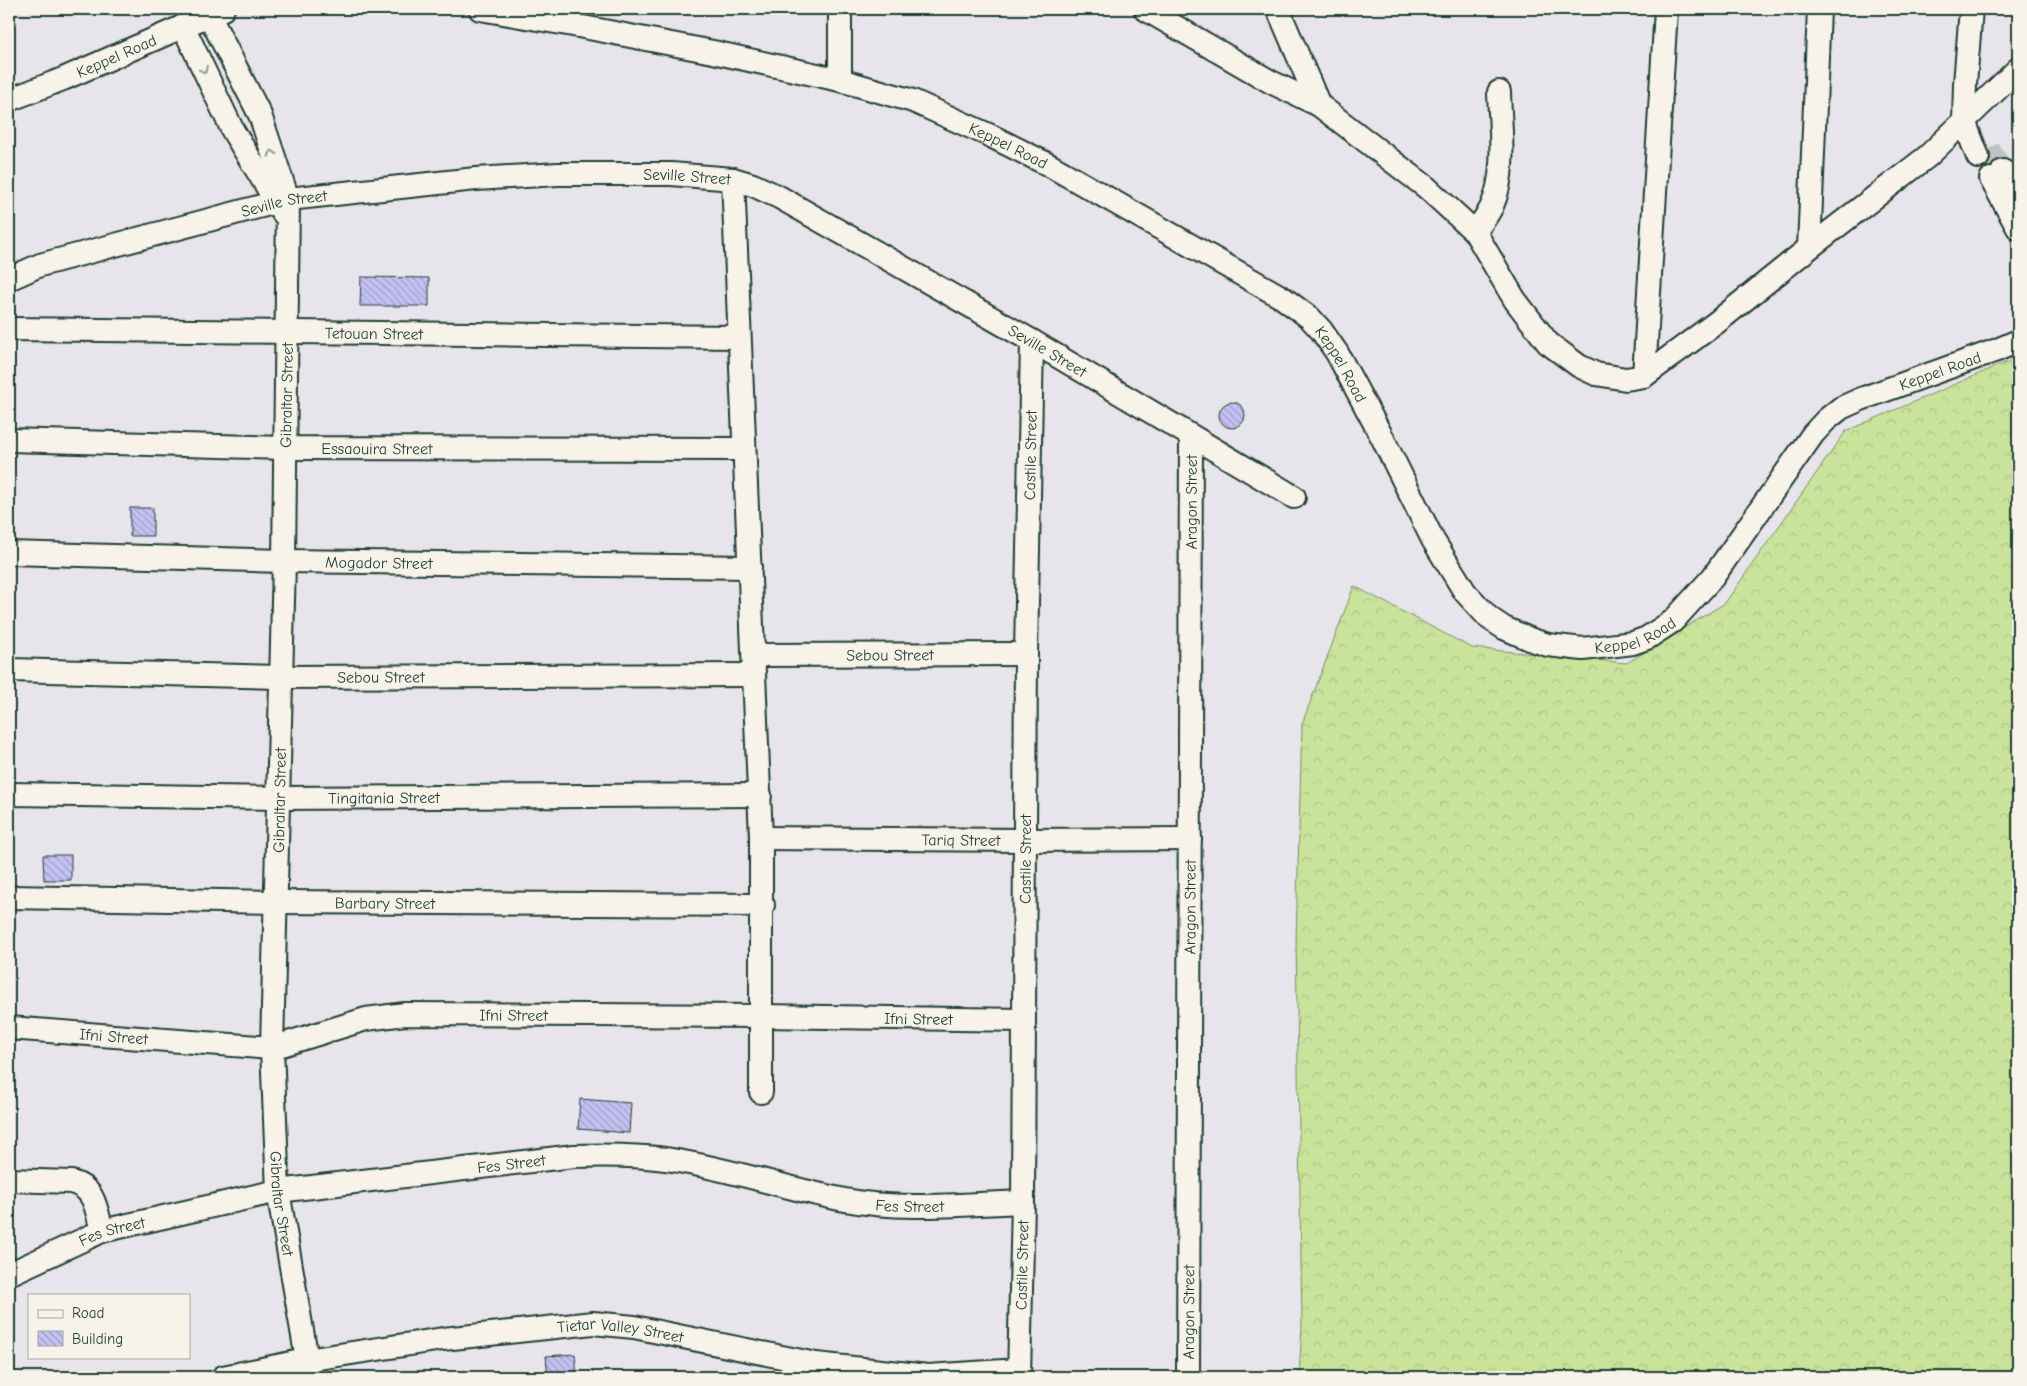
<svg xmlns="http://www.w3.org/2000/svg" width="2027" height="1386" viewBox="0 0 2027 1386" font-family="'Comic Neue',sans-serif">
<style>
.forest{fill:url(#forest-crowns);stroke:#749067}
.building{fill:url(#building-back-hatch);stroke:#1f3d34}
.lines{fill:none;stroke-linecap:round;stroke-linejoin:round}
.minor-tunnel{stroke:#c0c3c6;stroke-width:22;stroke-dasharray:22 11;stroke-linecap:butt}
.minor-casing{stroke:#1f3d34;stroke-width:26}
.minor{stroke:#f7f3e8;stroke-width:22}
.oneway{stroke:#8b988e}
.labels{text-anchor:middle;stroke-width:4;stroke-linejoin:round;paint-order:stroke}
.street-label{font-size:16px;fill:#1f3d34;stroke:#f7f3e8}
</style>
<defs>
<pattern id="forest-crowns" width="20" height="18" patternUnits="userSpaceOnUse" patternTransform="scale(1.25)"><rect width="20" height="18" fill="#c9e39a"/><path d="M2 6a3 3 0 1 1 6 0M12 15a3 3 0 1 1 6 0" fill="none" stroke="#acc485"/></pattern>
<pattern id="building-back-hatch" width="6" height="6" patternUnits="userSpaceOnUse" patternTransform="scale(1.25)"><rect width="6" height="6" fill="#c5c1f3"/><path d="M-1 5l2 2M0 0l6 6M5-1l2 2" fill="none" stroke="#9f9ec6"/></pattern>
</defs>
<rect width="100%" height="100%" fill="#e8e4eb"/>
<filter id="ink" filterUnits="userSpaceOnUse"><feTurbulence type="fractalNoise" baseFrequency=".02" numOctaves="2"/><feDisplacementMap in="SourceGraphic" scale="10" xChannelSelector="R" yChannelSelector="G"/><feConvolveMatrix kernelMatrix="1 2 1 2 8 2 1 2 1" color-interpolation-filters="sRGB"/></filter>
<g filter="url(#ink)">
<path class="forest" d="M 2018,357 L 2018,1377 L 1299,1377 L 1302,1326 L 1296,940 L 1302,724 L 1354,586 L 1472,648 L 1627,663 L 1725,603 L 1846,431 Z"/>
<g class="building">
<path d="M 361,277 L 429,278 L 429,306 L 360,306 Z"/>
<circle cx="1232" cy="415" r="13"/>
<rect x="130" y="508" width="23" height="28"/>
<path d="M 43,855 L 71,855 L 71,880 L 44,880 Z"/>
<path d="M 580,1099 L 631,1103 L 629,1133 L 578,1129 Z"/>
<path d="M 575,1354 L 577,1377 L 548,1377 L 546,1356 Z"/>
</g>
<g class="lines">
<path class="minor-tunnel" d="M 1989,149 L 2003,171"/>
<defs>
<g id="minor">
<path id="s1" d="M 480,9 L 573,25 L 713,52 L 840,80 L 913,101 L 991,136 L 1051,166 L 1283,298 L 1310,318 L 1321,330 L 1337,353 L 1381,435 L 1433,540 L 1465,592 L 1489,618 L 1504,628 L 1532,640 L 1548,645 L 1583,649 L 1633,643 L 1647,638 L 1673,621 L 1713,577 L 1813,434 L 1826,420 L 1841,408 L 1861,399 L 1997,350 L 2018,341"/>
<path d="M 1145,9 L 1271,82 L 1319,105 L 1426,187 L 1475,232 L 1515,300 L 1548,343 L 1579,366 L 1596,374 L 1626,379 L 1644,376 L 1717,322 L 1809,248 L 1928,156 L 2018,69"/>
<path d="M 1278,9 L 1319,105"/>
<path d="M 1971,9 L 1965,84 L 1964,121 L 1978,157"/>
<path id="s2" d="M 209,15 L 260,115 L 288,199 L 284,561 L 272,1048 L 278,1191 L 310,1377"/>
<path d="M 183,26 L 233,131 L 283,213"/>
<path d="M 840,80 L 840,9"/>
<path id="s3" d="M 9,100 L 63,79 L 223,9"/>
<path d="M 2003,171 L 2018,194"/>
<path d="M 733,179 L 761,838 L 761,1092"/>
<path d="M 1991,179 L 2018,228"/>
<path d="M 1475,232 C 1481,223 1488,215 1492,206 C 1507,172 1500,128 1499,92"/>
<path d="M 1809,248 L 1819,9"/>
<path id="s4" d="M 9,279 L 40,265 L 288,199 L 476,179 L 558,174 L 671,174 L 733,179 L 753,185 L 779,197 L 1032,341 L 1294,497"/>
<path id="s5" d="M 9,329 L 739,337"/>
<path d="M 1644,376 L 1666,9"/>
<path id="s6" d="M 9,440 L 286,448 L 743,449"/>
<path id="s7" d="M 9,553 L 284,561 L 750,567"/>
<path id="s8" d="M 754,655 L 1026,654"/>
<path id="s9" d="M 9,670 L 281,677 L 754,675"/>
<path id="s10" d="M 9,794 L 280,798 L 760,795"/>
<path id="s11" d="M 761,838 L 1025,840 L 1190,839"/>
<path id="s12" d="M 9,897 L 277,902 L 763,905"/>
<path id="s13" d="M 9,1028 L 272,1048 L 366,1019 L 405,1014 L 762,1016 L 1024,1020"/>
<path d="M 9,1180 L 71,1182 C 96,1188 96,1210 102,1231"/>
<path id="s14" d="M 9,1274 L 102,1231 L 278,1191 L 574,1156 C 607,1155 640,1155 672,1160 C 731,1169 787,1189 845,1200 C 903,1211 964,1204 1023,1202"/>
<path id="s15" d="M 223,1377 L 306,1360 L 443,1339 L 593,1323 L 634,1327 L 816,1364 L 928,1376 L 1019,1370"/>
<path id="s16" d="M 1019,1377 L 1023,1202 L 1026,654 L 1032,341"/>
<path id="s17" d="M 1188,1377 L 1191,436"/>
</g>
</defs>
<use href="#minor" class="minor-casing"/>
<use href="#minor" class="minor"/>
</g>
<defs><path id="oneway-chevron" d="M-2-3.5L2.5 0L-2 3.5" fill="none" stroke-width="1.6" stroke-linecap="round" stroke-linejoin="round" transform="scale(1.25)"/></defs>
<g class="oneway">
<use href="#oneway-chevron" transform="translate(204 70) rotate(65)"/>
<use href="#oneway-chevron" transform="translate(272 153) rotate(-108)"/>
</g>
</g>
<g class="labels">
<g class="street-label">
<text dy="6" stroke="none"><textPath href="#s3" startOffset="116">Keppel Road</textPath></text>
<text dy="6" stroke="none"><textPath href="#s1" startOffset="548">Keppel Road</textPath></text>
<text dy="6" stroke="none"><textPath href="#s4" startOffset="691">Seville Street</textPath></text>
<text dy="6" stroke="none"><textPath href="#s4" startOffset="286">Seville Street</textPath></text>
<text dy="6" stroke="none"><textPath href="#s5" startOffset="365">Tetouan Street</textPath></text>
<text dy="6" stroke="none"><textPath href="#s4" startOffset="1096">Seville Street</textPath></text>
<text dy="6" stroke="none"><textPath href="#s1" startOffset="952">Keppel Road</textPath></text>
<text dy="6" stroke="none"><textPath href="#s1" startOffset="1822">Keppel Road</textPath></text>
<text transform="translate(286 395) rotate(-89)" y="6">Gibraltar Street</text>
<text dy="6" stroke="none"><textPath href="#s6" startOffset="368">Essaouira Street</textPath></text>
<text dy="6" stroke="none"><textPath href="#s16" startOffset="922">Castile Street</textPath></text>
<text dy="6" stroke="none"><textPath href="#s17" startOffset="875">Aragon Street</textPath></text>
<text dy="6" stroke="none"><textPath href="#s7" startOffset="370">Mogador Street</textPath></text>
<text dy="6" stroke="none"><textPath href="#s1" startOffset="1402">Keppel Road</textPath></text>
<text dy="6" stroke="none"><textPath href="#s8" startOffset="136">Sebou Street</textPath></text>
<text dy="6" stroke="none"><textPath href="#s9" startOffset="372">Sebou Street</textPath></text>
<text dy="6" stroke="none"><textPath href="#s10" startOffset="375">Tingitania Street</textPath></text>
<text transform="translate(279 800) rotate(-89)" y="6">Gibraltar Street</text>
<text dy="6" stroke="none"><textPath href="#s11" startOffset="200">Tariq Street</textPath></text>
<text dy="6" stroke="none"><textPath href="#s16" startOffset="518">Castile Street</textPath></text>
<text dy="6" stroke="none"><textPath href="#s12" startOffset="376">Barbary Street</textPath></text>
<text dy="6" stroke="none"><textPath href="#s17" startOffset="470">Aragon Street</textPath></text>
<text dy="6" stroke="none"><textPath href="#s13" startOffset="510">Ifni Street</textPath></text>
<text dy="6" stroke="none"><textPath href="#s13" startOffset="915">Ifni Street</textPath></text>
<text dy="6" stroke="none"><textPath href="#s13" startOffset="105">Ifni Street</textPath></text>
<text dy="6" stroke="none"><textPath href="#s14" startOffset="518">Fes Street</textPath></text>
<text dy="6" stroke="none"><textPath href="#s2" startOffset="1206">Gibraltar Street</textPath></text>
<text dy="6" stroke="none"><textPath href="#s14" startOffset="922">Fes Street</textPath></text>
<text dy="6" stroke="none"><textPath href="#s14" startOffset="112">Fes Street</textPath></text>
<text dy="6" stroke="none"><textPath href="#s16" startOffset="112">Castile Street</textPath></text>
<text dy="6" stroke="none"><textPath href="#s17" startOffset="65">Aragon Street</textPath></text>
<text dy="6" stroke="none"><textPath href="#s15" startOffset="402">Tietar Valley Street</textPath></text>
</g>
</g>
<rect width="2027" height="1386" fill="none" stroke="#f7f3e8" stroke-width="30"/>
<rect x="15" y="15" width="1997" height="1356" fill="none" stroke="#1f3d34" stroke-width="2" filter="url(#ink)"/>
<rect x="28" y="1294" width="162" height="65" fill="#f7f3e8" stroke="#a1aaa0"/>
<rect x="38" y="1310" width="25" height="8" fill="#f7f3e8" stroke="#a1aaa0"/>
<text x="72" y="1318" font-size="15" fill="#1f3d34">Road</text>
<rect x="38" y="1331" width="25" height="15" fill="url(#building-back-hatch)" stroke="#a1aaa0"/>
<text x="72" y="1344" font-size="15" fill="#1f3d34">Building</text>
</svg>
